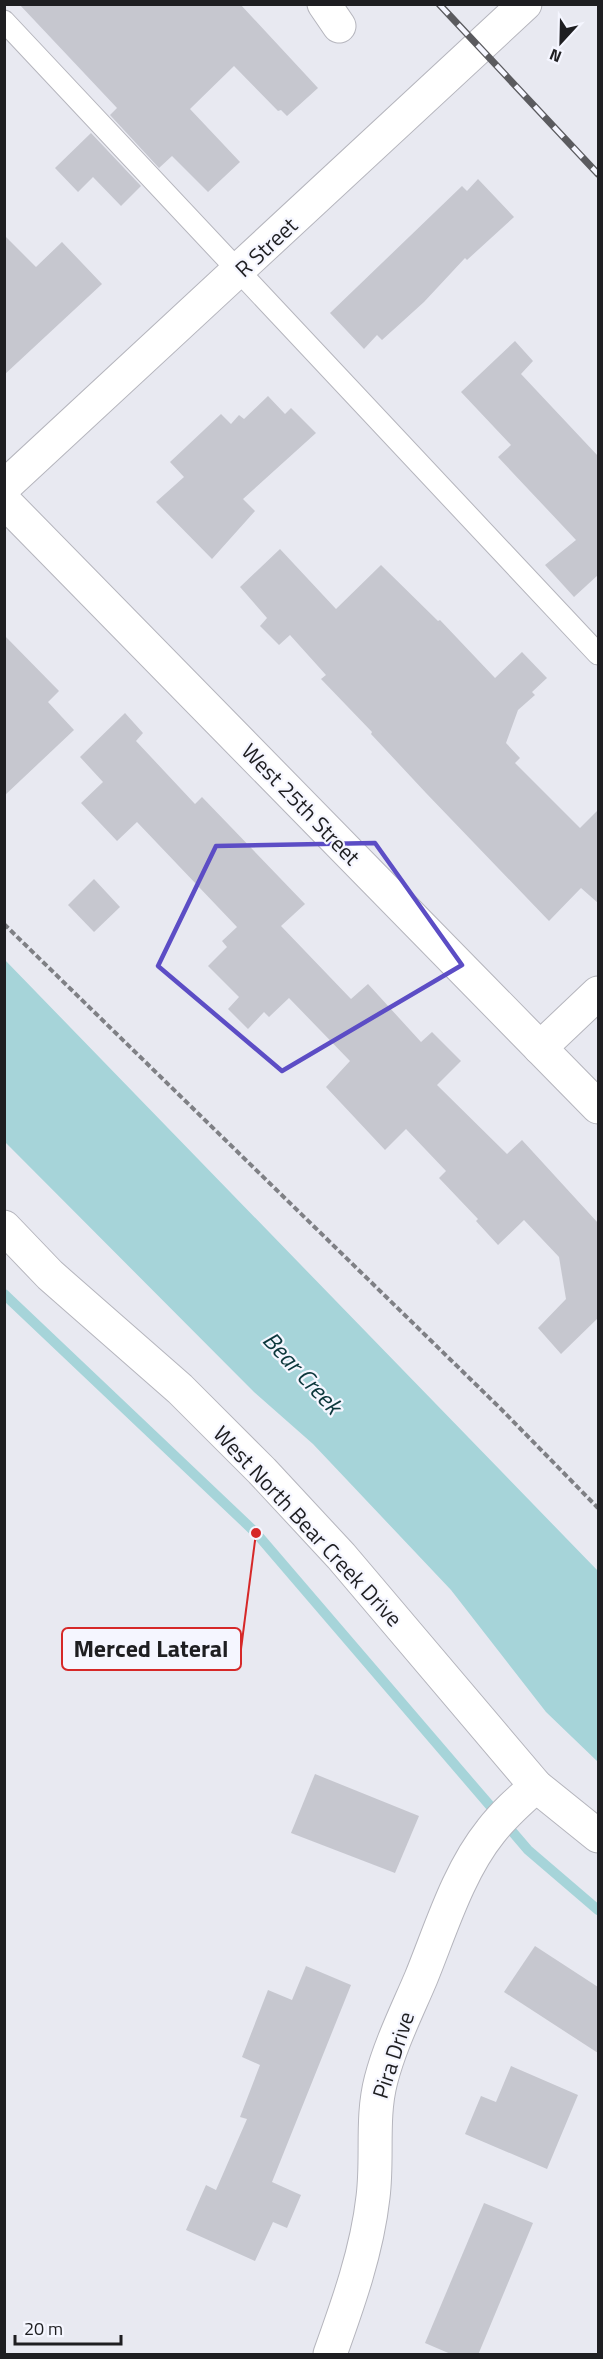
<svg xmlns="http://www.w3.org/2000/svg" width="603" height="2359" viewBox="0 0 603 2359" font-family="'Titillium Web',sans-serif">
<style>
.water{fill:#a6d4d9}
.lines{fill:none;stroke-linecap:round;stroke-linejoin:round}
.stream{stroke:#a6d4d9;stroke-width:10}
.building{fill:#c6c7cf}
.lane-casing{stroke:#b5b5bd;stroke-width:23}
.street-casing{stroke:#b5b5bd;stroke-width:35}
.secondary-casing{stroke:#b5b5bd;stroke-width:35}
.path{stroke:#7f8085;stroke-width:4;stroke-dasharray:6 3;stroke-linecap:butt}
.lane{stroke:#fff;stroke-width:21}
.street{stroke:#fff;stroke-width:33}
.secondary{stroke:#fff;stroke-width:33}
.rail-casing{stroke:#5b5b5f;stroke-width:7}
.rail{stroke:#f5f6ff;stroke-width:4.5;stroke-dasharray:14;stroke-linecap:butt}
.marked{fill:none;stroke:#5c4dc5;stroke-width:4.5;stroke-linejoin:round}
.labels{text-anchor:middle;stroke-width:4.5;stroke-linejoin:round;paint-order:stroke}
.street-label{font-size:22px;fill:#1e1e21;stroke:#f5f6ff}
.water-label{font-size:24px;font-style:italic;fill:#0b373b;stroke:#f5f6ff}
.leader{fill:none;stroke:#d62828;stroke-width:2}
.callout-dot{fill:#d62828;stroke:#f5f6ff;stroke-width:2}
.callout{fill:#f5f6ff;stroke:#d62828;stroke-width:2}
.callout-label{font-size:24px;text-anchor:middle;font-weight:bold;fill:#1e1e21}
</style>
<rect width="100%" height="100%" fill="#e8e9f1"/>
<path class="water" d="M 4,959 L 598,1571 L 598,1762 L 546,1712 L 451,1590 L 313,1444 L 254,1392 L 5,1142 Z"/>
<g class="lines">
<path class="stream" d="M 4,1294 L 256,1533 L 528,1850 L 598,1910"/>
</g>
<g class="building">
<path d="M 19,4 L 240,4 L 318,88 L 287,116 L 281,110 L 278,111 L 234,66 L 190,109 L 240,162 L 208,192 L 172,156 L 159,168 L 110,115 L 117,108 Z"/>
<path d="M 91,133 L 141,186 L 121,206 L 93,177 L 78,192 L 55,168 Z"/>
<path d="M 478,179 L 514,217 L 467,260 L 465,258 L 424,302 L 382,340 L 377,335 L 364,349 L 330,313 L 462,186 L 467,191 Z"/>
<path d="M 4,235 L 36,267 L 62,242 L 102,284 L 4,375 Z"/>
<path d="M 515,341 L 533,361 L 521,374 L 598,456 L 598,575 L 574,597 L 545,565 L 576,540 L 498,457 L 511,445 L 461,392 Z"/>
<path d="M 268,396 L 285,414 L 291,408 L 316,433 L 243,499 L 255,511 L 212,559 L 156,502 L 184,477 L 170,462 L 221,414 L 231,424 L 239,415 L 244,419 Z"/>
<path d="M 280,549 L 336,609 L 381,565 L 438,621 L 440,620 L 495,678 L 522,652 L 547,678 L 532,692 L 535,695 L 518,710 L 506,743 L 520,758 L 515,763 L 580,828 L 598,810 L 598,903 L 581,888 L 549,921 L 426,793 L 371,734 L 372,732 L 321,679 L 326,675 L 290,635 L 279,645 L 260,626 L 267,618 L 240,587 Z"/>
<path d="M 4,635 L 59,691 L 48,702 L 74,730 L 4,796 Z"/>
<path d="M 125,713 L 143,733 L 136,741 L 195,804 L 202,797 L 305,904 L 281,926 L 351,999 L 368,984 L 421,1042 L 432,1032 L 461,1061 L 437,1085 L 507,1154 L 522,1140 L 598,1223 L 598,1318 L 561,1354 L 538,1328 L 566,1299 L 559,1257 L 524,1220 L 498,1245 L 476,1221 L 478,1219 L 439,1178 L 446,1171 L 406,1129 L 385,1150 L 326,1087 L 350,1061 L 289,998 L 269,1017 L 264,1012 L 248,1029 L 228,1009 L 239,997 L 208,966 L 227,947 L 222,941 L 237,927 L 137,822 L 117,841 L 81,803 L 103,782 L 80,757 Z"/>
<path d="M 94,879 L 120,907 L 94,932 L 68,905 Z"/>
<path d="M 315,1774 L 419,1816 L 395,1873 L 291,1833 Z"/>
<path d="M 535,1946 L 598,1987 L 598,2053 L 504,1992 Z"/>
<path d="M 306,1966 L 351,1985 L 272,2182 L 301,2195 L 287,2228 L 273,2222 L 255,2261 L 186,2230 L 206,2185 L 216,2190 L 247,2119 L 240,2117 L 260,2065 L 242,2057 L 268,1990 L 292,2000 Z"/>
<path d="M 511,2066 L 578,2095 L 547,2169 L 465,2134 L 481,2096 L 496,2102 Z"/>
<path d="M 484,2203 L 533,2223 L 478,2355 L 453,2355 L 425,2343 Z"/>
</g>
<g class="lines">
<defs>
<path id="lane" d="M 4,21 L 598,654"/>
<g id="street">
<path d="M 324,4 L 339,26"/>
<path d="M 4,501 L 598,1107"/>
<path d="M 540,1048 L 598,993"/>
<path d="M 4,1227 L 50,1275 L 180,1389 L 262,1471 L 341,1556 L 536,1786 L 598,1836"/>
<path d="M 330,2354 C 348,2304 367,2251 373,2197 C 378,2158 371,2118 381,2080 C 390,2045 407,2011 421,1978 C 441,1929 458,1872 491,1831 C 504,1814 520,1800 536,1786"/>
</g>
<path id="secondary" d="M 4,487 L 525,4"/>
</defs>
<use href="#lane" class="lane-casing"/>
<use href="#street" class="street-casing"/>
<use href="#secondary" class="secondary-casing"/>
<path class="path" d="M 4,924 L 500,1408 L 598,1508"/>
<use href="#lane" class="lane"/>
<use href="#street" class="street"/>
<use href="#secondary" class="secondary"/>
<defs>
<path id="rail" d="M 439,4 L 598,174"/>
</defs>
<use href="#rail" class="rail-casing"/>
<use href="#rail" class="rail"/>
</g>
<path class="marked" d="M 375,843 L 462,965 L 282,1071 L 158,966 L 216,846 Z"/>
<g class="labels">
<g class="street-label">
<text transform="translate(266 247) rotate(-43)" y="8">R Street</text>
<text transform="translate(301 804) rotate(46)" y="8">West 25th Street</text>
<text transform="translate(308 1526) rotate(47)" y="8">West North Bear Creek Drive</text>
<text transform="translate(393 2055) rotate(-72)" y="8">Pira Drive</text>
</g>
<g class="water-label">
<text transform="translate(302 1373) rotate(47)" y="8">Bear Creek</text>
</g>
</g>
<path class="leader" d="M256 1533L241 1649"/>
<circle class="callout-dot" cx="256" cy="1533" r="6"/>
<rect class="callout" x="62" y="1628" width="179" height="42" rx="6"/>
<g class="callout-label">
<text x="151" y="1657">Merced Lateral</text>
</g>
<rect width="603" height="2359" fill="none" stroke="#1e1e21" stroke-width="12"/>
<g transform="translate(561 42) rotate(202)" stroke="#f5f6ff" stroke-width="4.5" paint-order="stroke">
<path d="M0-4.5L10 22L0 15L-10 22Z" fill="#1e1e21"/>
<text y="-9" font-size="16" font-weight="bold" text-anchor="middle" fill="#1e1e21">N</text>
</g>
<path d="M15 2335v9h106v-9" fill="none" stroke="#1e1e21" stroke-width="3"/>
<text x="24" y="2335" font-size="18" fill="#1e1e21" stroke="#f5f6ff" stroke-width="4.5" paint-order="stroke">20 m</text>
</svg>
